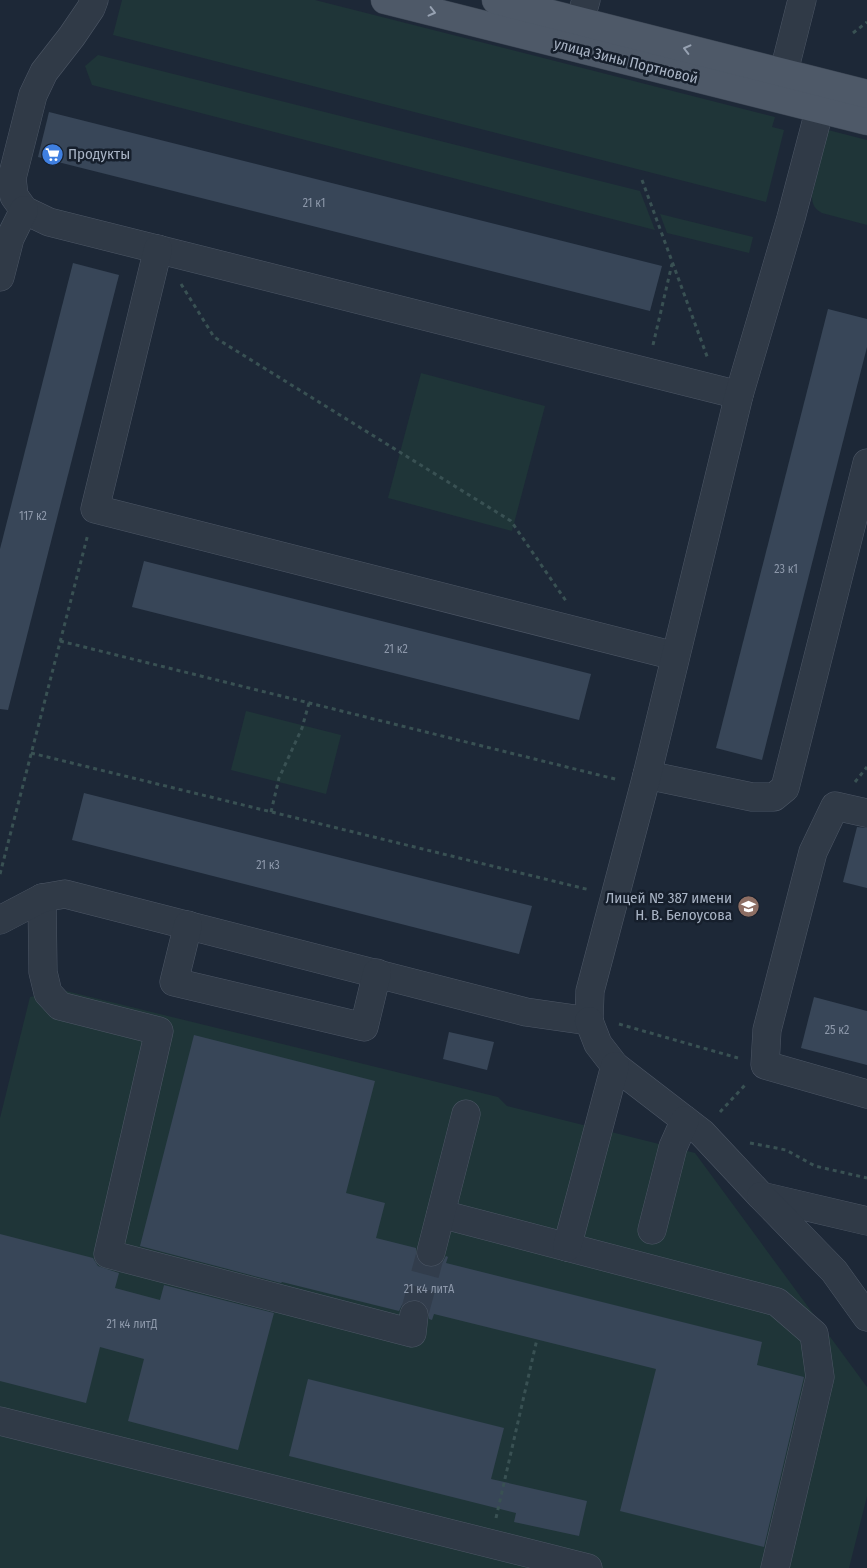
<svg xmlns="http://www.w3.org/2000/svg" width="867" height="1568" viewBox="0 0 867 1568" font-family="'Fira Sans Condensed',sans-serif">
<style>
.green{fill:#1f3538}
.building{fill:#384658}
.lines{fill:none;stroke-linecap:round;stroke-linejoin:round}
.minor-tunnel{stroke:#323d4c;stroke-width:28;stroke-dasharray:28 14;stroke-linecap:butt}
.minor-casing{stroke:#4d5766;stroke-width:29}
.major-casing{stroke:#394351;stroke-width:29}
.path{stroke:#395153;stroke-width:3;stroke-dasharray:4 4;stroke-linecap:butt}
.minor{stroke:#303a47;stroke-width:28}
.major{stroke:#4e5968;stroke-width:28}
.oneway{stroke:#97a2b2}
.labels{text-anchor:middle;stroke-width:5;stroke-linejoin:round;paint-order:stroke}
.number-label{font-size:12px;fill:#8d98aa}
.street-label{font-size:15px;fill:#a9b4c5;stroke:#161f2c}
.poi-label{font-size:15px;fill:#a9b4c5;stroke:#161f2c;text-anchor:start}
</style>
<rect width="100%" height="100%" fill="#1d2837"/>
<g class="green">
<path d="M 122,0 L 315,0 L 775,117 L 772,127 L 784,130 L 766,202 L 113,35 Z"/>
<path d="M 98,55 L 640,191 L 655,230 L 92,85 L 85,66 Z"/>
<path d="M 828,130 L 867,140 L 867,225 L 822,213 C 815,209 812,205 812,196 Z"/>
<path d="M 660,214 L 753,237 L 749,253 L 667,233 Z"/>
<path d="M 421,373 L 545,406 L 512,531 L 388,498 Z"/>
<path d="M 246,711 L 341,735 L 326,794 L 231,770 Z"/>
<path d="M 62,990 L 498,1097 L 507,1106 L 695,1153 L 867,1387 L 867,1496 L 849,1568 L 0,1568 L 0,1118 L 30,997 Z"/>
</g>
<g class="building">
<path d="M 49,112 L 662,266 L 650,311 L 38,157 Z"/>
<path d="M 73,263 L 119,275 L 8,710 L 0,709 L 0,549 Z"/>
<path d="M 828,309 L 867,319 L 867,347 L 762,760 L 716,748 Z"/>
<path d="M 144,561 L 591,674 L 579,720 L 132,607 Z"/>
<path d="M 84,793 L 532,906 L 519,954 L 72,840 Z"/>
<path d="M 857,827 L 867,828 L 867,888 L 843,882 Z"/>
<path d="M 814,997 L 867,1011 L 867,1065 L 801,1048 Z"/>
<path d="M 449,1032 L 494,1042 L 487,1070 L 443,1059 Z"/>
<path d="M 194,1035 L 375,1081 L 346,1193 L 385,1203 L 376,1238 L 416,1248 L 416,1257 L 420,1263 L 427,1267 L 435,1267 L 442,1263 L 446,1256 L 448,1257 L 446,1263 L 762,1342 L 757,1365 L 804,1377 L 764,1547 L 620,1511 L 656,1369 L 434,1314 L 432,1320 L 429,1319 L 428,1308 L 424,1303 L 416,1300 L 407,1301 L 402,1305 L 399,1311 L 282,1282 L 281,1283 L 140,1246 Z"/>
<path d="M 0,1234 L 93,1258 L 98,1266 L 119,1273 L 115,1288 L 160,1300 L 164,1285 L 274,1313 L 238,1450 L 128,1421 L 144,1359 L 100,1347 L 86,1403 L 0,1381 Z"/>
<path d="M 308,1379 L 504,1428 L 491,1479 L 587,1501 L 579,1536 L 514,1522 L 516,1513 L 289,1456 Z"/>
</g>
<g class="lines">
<path class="minor-tunnel" d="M 414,1315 L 431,1252"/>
<defs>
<g id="minor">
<path d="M 94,0 L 91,8 L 72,36 L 44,72 L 33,95 L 12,178 L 14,196 L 24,210 L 49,222 L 739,395"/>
<path d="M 580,21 L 586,0"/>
<path d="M 778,95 L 802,0"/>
<path d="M 158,249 L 95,509 L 675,656"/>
<path d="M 0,277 L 10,238 L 24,210"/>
<path d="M 647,775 L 752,797 L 774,797 L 785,788 L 867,463"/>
<path d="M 867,813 L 835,806 L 813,852 L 767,1030 L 765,1065 L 867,1094"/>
<path d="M 42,898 L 43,972 L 48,993 L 60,1006 L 159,1031 L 108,1254 L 412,1333 L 414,1315"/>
<path d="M 0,920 L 42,898 L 65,894 L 526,1012 L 589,1021 L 590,991 L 647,775 L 739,395 L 791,218 L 826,85"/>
<path d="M 188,925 L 174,982 L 364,1027 L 377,973"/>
<path d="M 589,1021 L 598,1044 L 615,1066 L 702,1133 L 761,1196 L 867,1221"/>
<path d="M 761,1196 L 834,1271 L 867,1317"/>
<path d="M 441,1214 L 777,1302 L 814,1334 L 820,1377 L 775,1568"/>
<path d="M 652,1230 L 673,1147 L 685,1120"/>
<path d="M 567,1247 L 615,1066"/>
<path d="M 431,1252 L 466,1114"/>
<path d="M 0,1421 L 588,1568"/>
</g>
<g id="major">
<path d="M 385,0 L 867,121"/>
<path d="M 496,0 L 867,94"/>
</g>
</defs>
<use href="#minor" class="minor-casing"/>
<use href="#major" class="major-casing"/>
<g class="path">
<path d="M 853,33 L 867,22"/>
<path d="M 642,180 L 708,359"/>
<path d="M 181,284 L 214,337 L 511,521 L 566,601"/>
<path d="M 653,345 L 672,264"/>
<path d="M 60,641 L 619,780"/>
<path d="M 31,753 L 590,890"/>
<path d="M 855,782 L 867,767"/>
<path d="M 271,812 L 279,778 L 302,728 L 309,703"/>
<path d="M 0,874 L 88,534"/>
<path d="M 619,1024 L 738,1058"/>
<path d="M 720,1112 L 746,1084"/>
<path d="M 750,1143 L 786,1150 L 815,1166 L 867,1178"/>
<path d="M 496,1518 L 537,1339"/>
</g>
<use href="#minor" class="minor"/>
<use href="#major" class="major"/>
</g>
<defs><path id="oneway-chevron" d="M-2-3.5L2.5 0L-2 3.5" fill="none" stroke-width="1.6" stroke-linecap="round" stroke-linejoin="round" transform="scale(1.25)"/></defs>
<g class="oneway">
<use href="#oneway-chevron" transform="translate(432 12) rotate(14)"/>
<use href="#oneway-chevron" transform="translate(687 49) rotate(-166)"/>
</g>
<defs>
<symbol id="supermarket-disc" viewBox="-11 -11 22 22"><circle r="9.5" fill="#3f7fe0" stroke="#161f2c"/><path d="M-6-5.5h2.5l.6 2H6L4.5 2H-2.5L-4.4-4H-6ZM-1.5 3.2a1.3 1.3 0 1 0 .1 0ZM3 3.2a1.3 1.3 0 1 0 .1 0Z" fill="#fff"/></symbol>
<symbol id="school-disc" viewBox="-11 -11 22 22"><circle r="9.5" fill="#8d6e63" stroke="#161f2c"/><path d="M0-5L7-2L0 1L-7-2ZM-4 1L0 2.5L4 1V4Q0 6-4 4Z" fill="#fff"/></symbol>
</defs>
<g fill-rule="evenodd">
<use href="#supermarket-disc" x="40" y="142" width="25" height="25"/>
<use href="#school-disc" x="736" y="894" width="25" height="25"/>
</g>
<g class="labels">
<g class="number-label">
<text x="314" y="207">21 к1</text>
<text x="33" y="520">117 к2</text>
<text x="786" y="573">23 к1</text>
<text x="396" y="653">21 к2</text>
<text x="268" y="869">21 к3</text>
<text x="837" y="1034">25 к2</text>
<text x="429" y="1293">21 к4 литА</text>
<text x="132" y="1328">21 к4 литД</text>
</g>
<g class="street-label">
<text transform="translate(626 61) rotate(14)" y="5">улица Зины Портновой</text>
</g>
<g class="poi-label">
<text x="68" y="159">Продукты</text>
<text x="732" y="903" text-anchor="end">Лицей № 387 имени<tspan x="732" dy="17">Н. В. Белоусова</tspan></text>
</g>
</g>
</svg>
